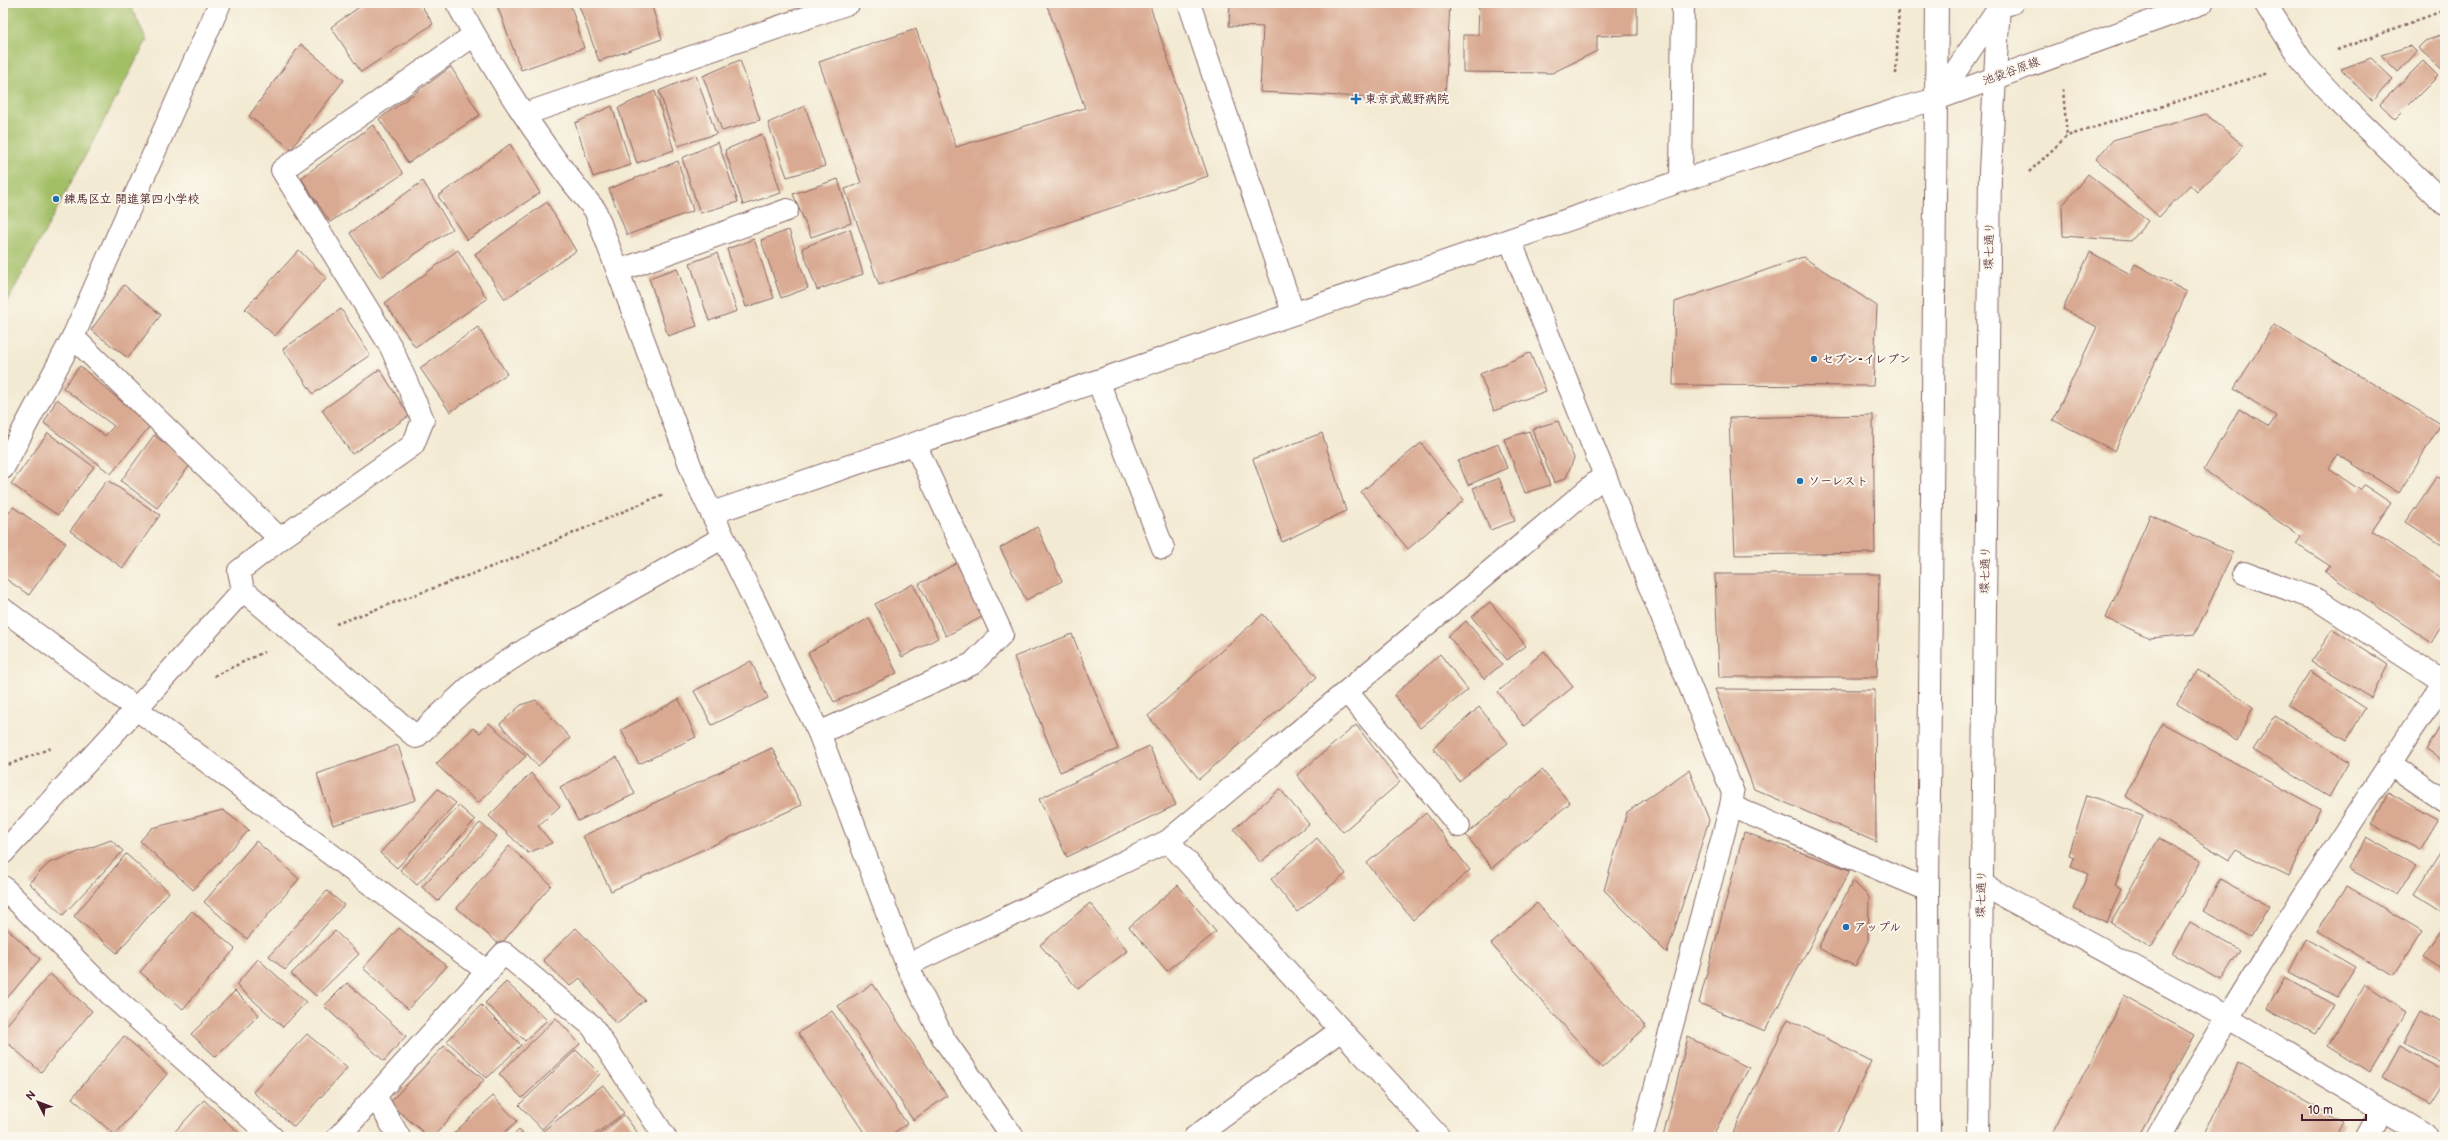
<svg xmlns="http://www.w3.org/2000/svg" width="2448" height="1140" viewBox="0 0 2448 1140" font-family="'Balsamiq Sans','Klee One',sans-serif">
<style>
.green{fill:#a3bf66;stroke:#766f48}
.building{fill:#d9a991}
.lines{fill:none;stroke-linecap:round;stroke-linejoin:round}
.lane-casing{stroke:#856666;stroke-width:24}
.street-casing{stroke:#856666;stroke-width:24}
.secondary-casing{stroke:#856666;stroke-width:24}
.primary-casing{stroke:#856666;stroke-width:24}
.path{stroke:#856666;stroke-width:2.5;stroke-dasharray:3 3;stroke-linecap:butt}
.lane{stroke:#fff;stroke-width:22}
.street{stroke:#fff;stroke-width:22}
.secondary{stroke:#fff;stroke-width:22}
.primary{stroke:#fff;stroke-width:22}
.poi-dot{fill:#1f6fb2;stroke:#fbf7ec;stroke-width:1.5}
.labels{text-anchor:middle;stroke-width:4;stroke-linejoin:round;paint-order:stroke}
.street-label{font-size:12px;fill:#4a1f2b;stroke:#fbf7ec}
.poi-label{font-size:12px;font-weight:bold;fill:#4a1f2b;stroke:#fbf7ec;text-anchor:start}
</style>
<rect width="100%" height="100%" fill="#fbf7ec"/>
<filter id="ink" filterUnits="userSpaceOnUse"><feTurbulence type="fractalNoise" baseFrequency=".025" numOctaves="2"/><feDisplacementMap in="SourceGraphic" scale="8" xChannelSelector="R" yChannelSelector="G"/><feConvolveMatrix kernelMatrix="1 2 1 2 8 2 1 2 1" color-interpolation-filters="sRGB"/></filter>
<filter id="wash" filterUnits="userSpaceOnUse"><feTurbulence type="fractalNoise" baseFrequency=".012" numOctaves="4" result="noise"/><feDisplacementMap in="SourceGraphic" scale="16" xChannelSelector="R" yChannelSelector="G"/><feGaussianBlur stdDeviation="0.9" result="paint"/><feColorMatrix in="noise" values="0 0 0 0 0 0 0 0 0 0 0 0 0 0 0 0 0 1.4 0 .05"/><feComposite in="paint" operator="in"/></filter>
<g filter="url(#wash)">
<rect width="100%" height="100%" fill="#f3ead3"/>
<path class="green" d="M 3,3 L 129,3 L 147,40 L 3,310 Z"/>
<g id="blocks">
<g class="building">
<path d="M 365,3 L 420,3 L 433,24 L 361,72 L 331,27 Z"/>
<path d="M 503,3 L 570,3 L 584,48 L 521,70 L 497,5 Z"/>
<path d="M 578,3 L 651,3 L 662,39 L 599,61 Z"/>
<path d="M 1046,3 L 1149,3 L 1208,176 L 879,285 L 845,189 L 861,183 L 819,62 L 916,29 L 956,147 L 1085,108 Z"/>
<path d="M 1230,3 L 1450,3 L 1445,101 L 1260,92 L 1263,27 L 1229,26 Z"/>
<path d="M 1479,3 L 1637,3 L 1637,35 L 1597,36 L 1597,51 L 1552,73 L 1463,72 L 1463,35 L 1478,35 Z"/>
<path d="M 2445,34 L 2445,69 L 2443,70 L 2418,48 L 2425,41 Z"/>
<path d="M 301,44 L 344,80 L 291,149 L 249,116 Z"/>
<path d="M 2410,46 L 2417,52 L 2398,72 L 2381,55 Z"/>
<path d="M 2371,58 L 2393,79 L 2372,101 L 2341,69 Z"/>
<path d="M 740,60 L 760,120 L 722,131 L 703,76 Z"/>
<path d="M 2423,61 L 2438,76 L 2395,119 L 2380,104 Z"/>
<path d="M 451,67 L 480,115 L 408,163 L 379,119 Z"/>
<path d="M 696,75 L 716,134 L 678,146 L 659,91 Z"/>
<path d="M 655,91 L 674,150 L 637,163 L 618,108 Z"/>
<path d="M 612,106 L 631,165 L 593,177 L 575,123 Z"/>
<path d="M 805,106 L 825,166 L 787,177 L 768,123 Z"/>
<path d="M 2206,114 L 2244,146 L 2197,192 L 2190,185 L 2159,217 L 2096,159 L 2113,140 Z"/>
<path d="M 373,125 L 403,174 L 330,222 L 301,178 Z"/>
<path d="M 762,134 L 781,193 L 743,205 L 725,150 Z"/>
<path d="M 718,142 L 738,202 L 700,213 L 682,158 Z"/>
<path d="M 510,144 L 540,193 L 467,240 L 438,196 Z"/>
<path d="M 678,161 L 693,211 L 627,235 L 609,189 Z"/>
<path d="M 2088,174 L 2148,221 L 2131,241 L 2063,236 L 2062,206 Z"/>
<path d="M 838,179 L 851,223 L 811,237 L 793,194 Z"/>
<path d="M 423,181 L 452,229 L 380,278 L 350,233 Z"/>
<path d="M 547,202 L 576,251 L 505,299 L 475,254 Z"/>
<path d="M 850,229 L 863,274 L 817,290 L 802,248 Z"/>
<path d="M 789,230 L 808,288 L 781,298 L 761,240 Z"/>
<path d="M 754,239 L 774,298 L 746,307 L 727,249 Z"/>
<path d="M 299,250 L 326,278 L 275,336 L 245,309 Z"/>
<path d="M 458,250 L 487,299 L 415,347 L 385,303 Z"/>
<path d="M 2090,252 L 2130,274 L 2135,264 L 2187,292 L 2115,451 L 2053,420 L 2097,327 L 2063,309 Z"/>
<path d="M 717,253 L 737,311 L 709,321 L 690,263 Z"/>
<path d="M 1803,257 L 1877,306 L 1873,386 L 1673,385 L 1675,302 Z"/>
<path d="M 677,268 L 697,326 L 668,336 L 649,278 Z"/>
<path d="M 124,285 L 161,315 L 128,358 L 91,330 Z"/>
<path d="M 341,309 L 370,355 L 313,394 L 283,349 Z"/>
<path d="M 2274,325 L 2441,424 L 2399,493 L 2337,454 L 2329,469 L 2360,490 L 2364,485 L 2391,503 L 2372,531 L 2445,581 L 2445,622 L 2432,643 L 2325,572 L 2330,566 L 2296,544 L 2301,537 L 2204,470 L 2239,409 L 2269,427 L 2276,416 L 2234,389 Z"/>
<path d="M 478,327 L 507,374 L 450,412 L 420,368 Z"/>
<path d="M 1530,353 L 1546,391 L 1494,411 L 1480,374 Z"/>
<path d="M 80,366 L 150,426 L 111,474 L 44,423 L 57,399 L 105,436 L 114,426 L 63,388 Z"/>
<path d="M 380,369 L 409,416 L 352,454 L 322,410 Z"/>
<path d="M 1873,415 L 1875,553 L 1735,555 L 1729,418 Z"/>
<path d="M 1558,421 L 1574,458 L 1566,478 L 1554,483 L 1532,429 Z"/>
<path d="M 1529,431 L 1550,485 L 1525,493 L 1504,439 Z"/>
<path d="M 48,433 L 94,467 L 58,515 L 11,484 Z"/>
<path d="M 1322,433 L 1346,511 L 1282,542 L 1253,459 Z"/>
<path d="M 154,435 L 191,464 L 157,508 L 121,481 Z"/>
<path d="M 1421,443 L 1464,500 L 1408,549 L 1361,492 Z"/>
<path d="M 1498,444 L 1507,468 L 1468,485 L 1458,461 Z"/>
<path d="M 2437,476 L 2445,482 L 2445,547 L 2406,522 Z"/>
<path d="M 1499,478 L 1515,521 L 1490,530 L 1473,488 Z"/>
<path d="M 107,480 L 160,515 L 123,568 L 70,531 Z"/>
<path d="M 13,507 L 66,543 L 29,595 L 3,577 L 3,522 Z"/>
<path d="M 2150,515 L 2233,553 L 2195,634 L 2150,638 L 2106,618 Z"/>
<path d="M 1037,527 L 1062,581 L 1026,600 L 1000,548 Z"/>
<path d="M 957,563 L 982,617 L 946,636 L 919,584 Z"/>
<path d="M 1715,574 L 1879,574 L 1877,677 L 1719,677 Z"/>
<path d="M 913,584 L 938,638 L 902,657 L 875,604 Z"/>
<path d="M 1490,602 L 1526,646 L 1507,660 L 1472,617 Z"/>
<path d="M 1263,614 L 1317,677 L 1199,779 L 1148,716 Z"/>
<path d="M 869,618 L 897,673 L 834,702 L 808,653 Z"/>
<path d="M 1466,621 L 1502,664 L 1484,679 L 1448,636 Z"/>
<path d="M 2333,629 L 2388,665 L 2371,698 L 2311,662 Z"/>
<path d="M 1072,634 L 1118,749 L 1060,772 L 1014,657 Z"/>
<path d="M 1544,651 L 1573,687 L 1524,726 L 1498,692 Z"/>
<path d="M 1440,654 L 1468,690 L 1420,728 L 1394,695 Z"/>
<path d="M 751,661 L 768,698 L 712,725 L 694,691 Z"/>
<path d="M 2198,670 L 2253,707 L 2237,741 L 2177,704 Z"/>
<path d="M 2310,671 L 2365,708 L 2347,740 L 2288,705 Z"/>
<path d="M 1715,689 L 1875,690 L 1876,842 L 1754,789 Z"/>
<path d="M 679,699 L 696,737 L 639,764 L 621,730 Z"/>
<path d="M 536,700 L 570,738 L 538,766 L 500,724 L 521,705 Z"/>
<path d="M 1479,707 L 1508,743 L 1459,781 L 1433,748 Z"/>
<path d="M 2275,716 L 2349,762 L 2329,797 L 2253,750 Z"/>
<path d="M 2445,719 L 2445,762 L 2426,750 Z"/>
<path d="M 489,723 L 526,756 L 478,803 L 436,764 L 473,728 L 480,733 Z"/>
<path d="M 2162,723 L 2320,809 L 2289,876 L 2236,850 L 2229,860 L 2125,796 Z"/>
<path d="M 1356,725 L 1400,782 L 1343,832 L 1297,775 Z"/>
<path d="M 398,745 L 416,800 L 333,825 L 317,774 Z"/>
<path d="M 1149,746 L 1176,805 L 1067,857 L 1039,799 Z"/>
<path d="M 772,748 L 802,805 L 611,891 L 583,836 Z"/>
<path d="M 617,757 L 635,794 L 578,821 L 560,787 Z"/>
<path d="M 1542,770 L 1570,803 L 1492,868 L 1466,835 Z"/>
<path d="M 1689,770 L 1709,820 L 1667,953 L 1604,890 L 1627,812 Z"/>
<path d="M 531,773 L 560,806 L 538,826 L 552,843 L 528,853 L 489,816 Z"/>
<path d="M 438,789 L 456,803 L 397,868 L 380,853 Z"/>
<path d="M 1280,789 L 1309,824 L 1260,862 L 1234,829 Z"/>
<path d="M 2388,792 L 2438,820 L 2420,850 L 2372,825 Z"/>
<path d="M 2087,795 L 2143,815 L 2115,885 L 2121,888 L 2107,923 L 2073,909 L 2088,874 L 2071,867 L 2074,857 L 2069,855 Z"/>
<path d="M 459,806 L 475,820 L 417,885 L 400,870 Z"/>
<path d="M 223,810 L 249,830 L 193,890 L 140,841 L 152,828 Z"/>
<path d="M 1426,813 L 1470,870 L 1413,920 L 1367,863 Z"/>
<path d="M 480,823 L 497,836 L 438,901 L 422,887 Z"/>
<path d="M 1744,832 L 1850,870 L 1765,1031 L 1699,1003 Z"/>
<path d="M 2366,837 L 2416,865 L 2397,895 L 2349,869 Z"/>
<path d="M 1317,838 L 1346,874 L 1297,912 L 1271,879 Z"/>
<path d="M 2159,838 L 2201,861 L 2151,948 L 2111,923 Z"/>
<path d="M 111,840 L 123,851 L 63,915 L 29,883 L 49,863 Z"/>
<path d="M 256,841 L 299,879 L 247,939 L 204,902 Z"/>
<path d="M 509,846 L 551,885 L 500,945 L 457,908 Z"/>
<path d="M 2445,847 L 2445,913 L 2415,894 Z"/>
<path d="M 126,854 L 169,892 L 117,953 L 74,916 Z"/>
<path d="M 2220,879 L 2269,906 L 2251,937 L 2203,911 Z"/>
<path d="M 1853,881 L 1869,897 L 1868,941 L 1855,966 L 1818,948 Z"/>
<path d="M 1178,885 L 1216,932 L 1167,971 L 1129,927 Z"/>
<path d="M 2347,886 L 2422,931 L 2393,976 L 2317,931 Z"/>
<path d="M 327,891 L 344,905 L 285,970 L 269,956 Z"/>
<path d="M 1090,903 L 1127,951 L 1078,989 L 1040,945 Z"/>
<path d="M 1537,903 L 1646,1027 L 1602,1068 L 1491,944 Z"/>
<path d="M 192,911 L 235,949 L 183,1009 L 140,972 Z"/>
<path d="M 2190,922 L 2240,950 L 2221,980 L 2173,954 Z"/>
<path d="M 2445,924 L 2445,971 L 2423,957 Z"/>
<path d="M 3,925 L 40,959 L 3,1003 Z"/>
<path d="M 399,928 L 447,966 L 408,1009 L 363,968 Z"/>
<path d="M 576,928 L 645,1000 L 616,1024 L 580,978 L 570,986 L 543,960 Z"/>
<path d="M 335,931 L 359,954 L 316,996 L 291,974 Z"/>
<path d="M 2306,939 L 2355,967 L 2337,997 L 2289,972 Z"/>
<path d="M 258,959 L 306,1002 L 283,1027 L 236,985 Z"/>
<path d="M 50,974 L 92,1011 L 41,1072 L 3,1039 L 3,1029 Z"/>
<path d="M 2285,977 L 2334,1005 L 2315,1035 L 2267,1009 Z"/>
<path d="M 506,982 L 547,1020 L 525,1041 L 485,1003 Z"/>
<path d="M 347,983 L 406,1036 L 384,1061 L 324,1006 Z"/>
<path d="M 873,984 L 947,1096 L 913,1120 L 838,1006 Z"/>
<path d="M 2365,984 L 2406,1011 L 2370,1072 L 2328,1045 Z"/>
<path d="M 235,991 L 259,1015 L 216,1057 L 191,1034 Z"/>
<path d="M 2124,996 L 2194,1035 L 2139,1137 L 2051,1137 Z"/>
<path d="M 481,1005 L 521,1045 L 487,1078 L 447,1041 Z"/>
<path d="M 2421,1010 L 2445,1024 L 2445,1064 L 2404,1043 Z"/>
<path d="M 832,1011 L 907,1124 L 887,1137 L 867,1137 L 798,1033 Z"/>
<path d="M 556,1018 L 580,1044 L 522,1098 L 499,1074 Z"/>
<path d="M 1788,1019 L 1871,1061 L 1835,1137 L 1731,1137 Z"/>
<path d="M 307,1034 L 347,1068 L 294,1127 L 253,1092 Z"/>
<path d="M 124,1036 L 167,1074 L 115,1135 L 72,1098 Z"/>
<path d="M 1688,1037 L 1749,1068 L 1712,1137 L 1663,1137 Z"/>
<path d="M 444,1046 L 484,1080 L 433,1137 L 429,1137 L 389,1103 Z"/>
<path d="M 2399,1046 L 2445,1071 L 2445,1079 L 2430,1103 L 2382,1077 Z"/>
<path d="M 576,1050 L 600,1074 L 542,1129 L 519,1105 Z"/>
<path d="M 2238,1063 L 2344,1124 L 2337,1137 L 2204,1137 Z"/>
<path d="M 603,1085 L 624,1113 L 591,1137 L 543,1137 L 540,1133 Z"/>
<path d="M 493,1096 L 517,1121 L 500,1137 L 450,1137 Z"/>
<path d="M 204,1100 L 243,1137 L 170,1137 Z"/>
<path d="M 624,1115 L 641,1137 L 595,1137 Z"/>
<path d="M 519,1130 L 526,1137 L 512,1137 Z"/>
</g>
</g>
</g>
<g filter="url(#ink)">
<use href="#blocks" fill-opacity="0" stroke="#856666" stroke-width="1"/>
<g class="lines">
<defs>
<g id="lane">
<path d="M 618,271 L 787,210"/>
<path d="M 73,337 L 280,539 L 413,445 L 423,420 L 391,347 L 282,170 L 474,35"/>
<path d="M 1098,381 L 1163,548"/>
<path d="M 280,539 L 239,571 L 243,590 L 416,737 L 474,683 L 534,644 L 722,538"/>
<path d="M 2244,573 L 2318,600 L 2444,682"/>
<path d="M 137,708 L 243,590"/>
<path d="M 819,733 L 972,664 L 1002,634 L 915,444"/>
<path d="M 2389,763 L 2445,801"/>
<path d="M 2367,1137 L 2381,1111"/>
</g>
<g id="street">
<path d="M 457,3 C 496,75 542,147 595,210 L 696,481 L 819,733 L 907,965 L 943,1038 L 1013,1137"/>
<path d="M 1189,3 L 1293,313"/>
<path d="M 525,114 L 849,3"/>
<path d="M 1681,181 L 1683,3"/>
<path d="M 1510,240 L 1733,793 L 1731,806 L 1642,1137"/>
<path d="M 3,468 L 73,337 L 220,3"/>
<path d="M 712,513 L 1681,181 L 1899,109 L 1937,99"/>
<path d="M 3,609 L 488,972"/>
<path d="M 1347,692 L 1459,826"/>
<path d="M 1731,806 L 1928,890"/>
<path d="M 1168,841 L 1439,1137"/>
<path d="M 3,853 L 137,708"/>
<path d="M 1981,884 L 2227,1017 L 2428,1137"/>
<path d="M 3,887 L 114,998 L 272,1137"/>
<path d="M 907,965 L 1168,841 L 1605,475"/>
<path d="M 375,1096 L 399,1137"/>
<path d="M 338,1137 L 504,953 L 592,1026 L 665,1137"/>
<path d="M 1195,1137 L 1341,1030"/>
<path d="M 2158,1137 C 2246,980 2346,830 2445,680"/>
</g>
<g id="secondary">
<path d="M 2265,3 L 2303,63 L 2336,99 L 2445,204"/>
<path d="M 1937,99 L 2202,3"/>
<path d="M 1937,99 L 1999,7 L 2012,3"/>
</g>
<g id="primary">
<path d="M 1929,1137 L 1928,890 L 1937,3"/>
<path d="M 1979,1137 L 1990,171 L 1999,3"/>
</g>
</defs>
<use href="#lane" class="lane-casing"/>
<use href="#street" class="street-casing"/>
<use href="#secondary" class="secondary-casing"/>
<use href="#primary" class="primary-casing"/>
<g class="path">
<path d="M 2337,50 L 2445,10"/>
<path d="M 1896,74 L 1899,3"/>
<path d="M 2063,89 L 2067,136"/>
<path d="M 2029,172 L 2067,136 L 2268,73"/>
<path d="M 336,624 L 518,557 L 664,494"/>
<path d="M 214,676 L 264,652"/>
<path d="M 3,767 L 51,748"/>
</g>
<use href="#lane" class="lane"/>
<use href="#street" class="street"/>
<use href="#secondary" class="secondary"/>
<use href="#primary" class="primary"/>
</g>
</g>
<g class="poi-dot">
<path d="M1354 93h4v4h4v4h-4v4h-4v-4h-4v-4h4z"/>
<circle cx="56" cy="199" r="4"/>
<circle cx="1814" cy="359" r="4"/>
<circle cx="1800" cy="481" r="4"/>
<circle cx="1846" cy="927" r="4"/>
</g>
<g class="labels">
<g class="street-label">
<text transform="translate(2011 71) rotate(-20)" y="4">池袋谷原線</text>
<text transform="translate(1989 246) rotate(-89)" y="4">環七通り</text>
<text transform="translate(1985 570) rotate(-89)" y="4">環七通り</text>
<text transform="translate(1981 894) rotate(-89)" y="4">環七通り</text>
</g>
<g class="poi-label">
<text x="1365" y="103">東京武蔵野病院</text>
<text x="64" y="203">練馬区立 開進第四小学校</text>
<text x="1822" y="363">セブン-イレブン</text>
<text x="1808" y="485">ソーレスト</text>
<text x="1854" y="931">アップル</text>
</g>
</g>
<rect width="2448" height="1140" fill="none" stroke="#fbf7ec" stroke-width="16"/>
<g transform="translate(38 1102) rotate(312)" stroke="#fbf7ec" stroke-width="3" paint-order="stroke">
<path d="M0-3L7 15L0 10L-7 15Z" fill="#4a1f2b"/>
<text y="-6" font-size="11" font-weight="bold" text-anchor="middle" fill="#4a1f2b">N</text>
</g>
<path d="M2302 1114v6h64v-6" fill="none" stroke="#4a1f2b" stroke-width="2"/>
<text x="2308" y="1114" font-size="12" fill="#4a1f2b" stroke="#fbf7ec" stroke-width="3" paint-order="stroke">10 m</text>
</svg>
